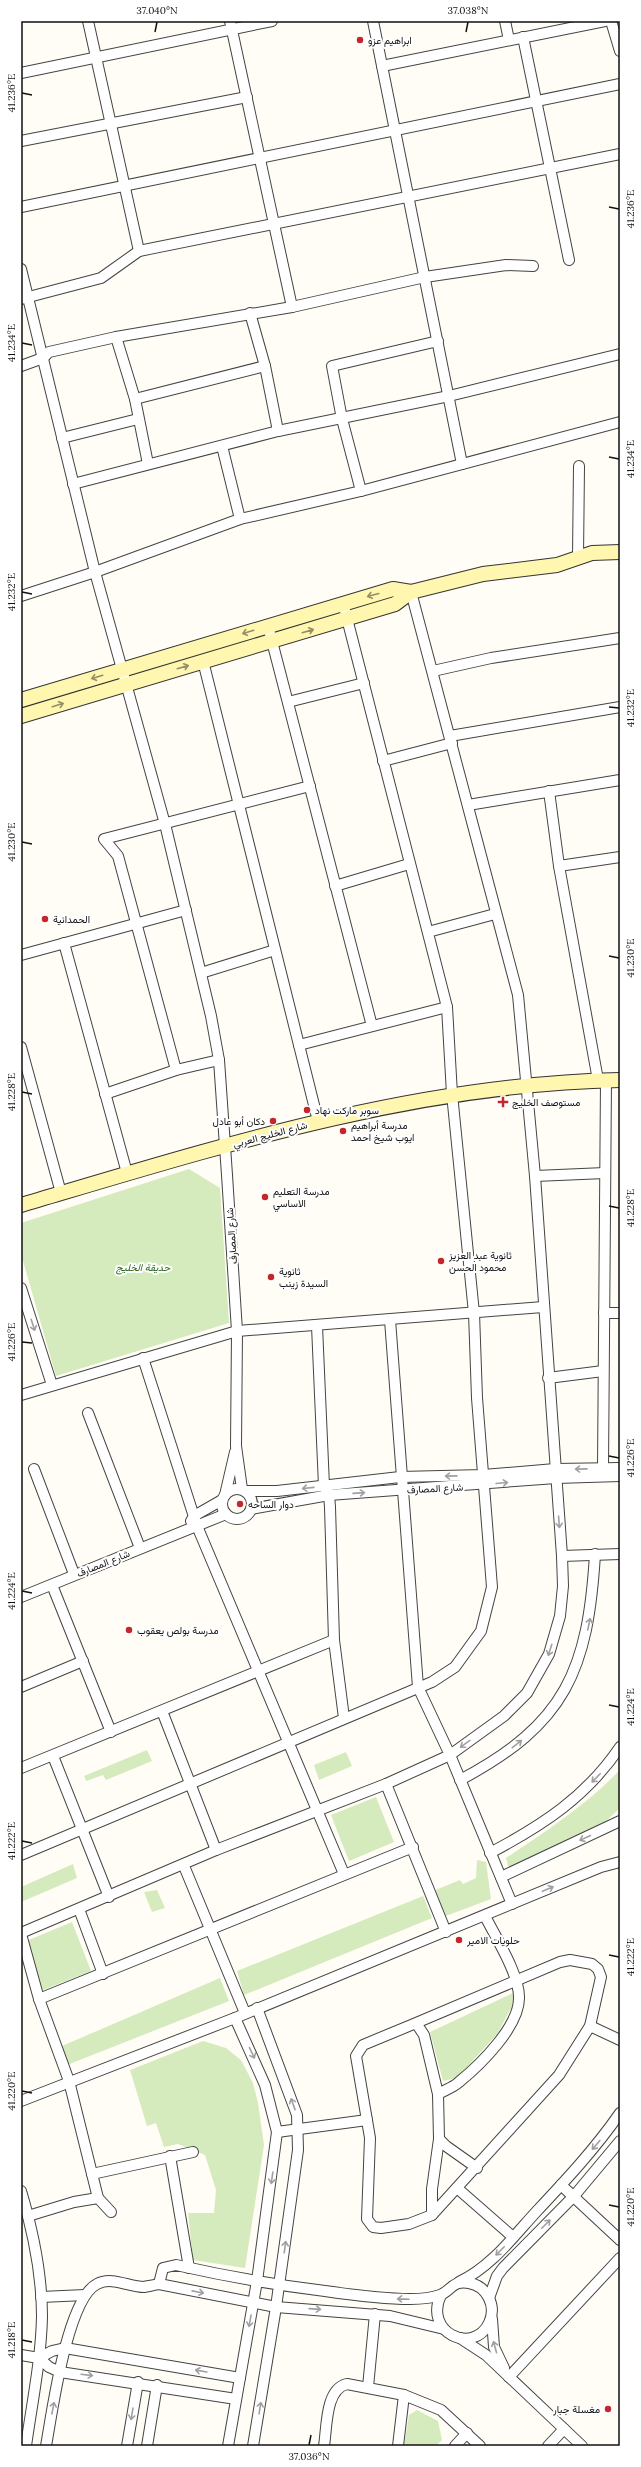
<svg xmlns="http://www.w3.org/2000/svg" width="641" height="2467" viewBox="0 0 641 2467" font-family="Lora,Vazirmatn,serif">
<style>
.green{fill:#d5ebbd}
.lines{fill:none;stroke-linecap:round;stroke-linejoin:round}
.street-casing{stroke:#444;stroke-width:12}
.secondary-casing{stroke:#333;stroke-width:16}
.street{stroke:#fff;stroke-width:10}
.secondary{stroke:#fff6b0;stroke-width:14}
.oneway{stroke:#948f68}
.oneway2{stroke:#a0a0a0}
.ticks{fill:none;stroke:#111;stroke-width:1.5}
.poi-dot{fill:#c4262e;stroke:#fff;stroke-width:1.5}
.labels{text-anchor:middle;stroke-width:4;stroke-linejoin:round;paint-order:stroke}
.poi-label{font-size:10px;fill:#111;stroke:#fff;text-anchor:start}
.street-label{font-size:10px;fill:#111;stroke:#fff}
.park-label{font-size:10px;font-style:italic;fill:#2f6b1f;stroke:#fff}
.neatline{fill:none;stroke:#111;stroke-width:1.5}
.ticks-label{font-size:10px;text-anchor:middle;fill:#111}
</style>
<rect width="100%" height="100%" fill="#fffdf5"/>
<g class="green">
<path d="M 189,1169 L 220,1188 L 229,1323 L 56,1376 L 21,1254 L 21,1223 Z"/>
<path d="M 147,1750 L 152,1761 L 106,1780 L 103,1775 L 86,1781 L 84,1776 Z"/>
<path d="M 346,1752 L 352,1766 L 319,1780 L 314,1765 Z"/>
<path d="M 620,1770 L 620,1808 L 605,1822 L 509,1869 L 506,1858 C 547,1831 586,1805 620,1770 Z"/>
<path d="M 376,1797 L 394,1842 L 349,1861 L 331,1815 Z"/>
<path d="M 477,1860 L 486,1862 L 491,1899 L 443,1917 L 433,1891 L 460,1880 L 463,1884 L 476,1878 Z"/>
<path d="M 73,1864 L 77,1878 L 21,1902 L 21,1887 Z"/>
<path d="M 157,1890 L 165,1908 L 152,1912 L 144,1892 Z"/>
<path d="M 423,1896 L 432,1918 L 244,1995 L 237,1971 Z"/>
<path d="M 72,1922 L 91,1971 L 43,1990 L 24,1942 Z"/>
<path d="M 220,1978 L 229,2001 L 67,2065 L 62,2046 Z"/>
<path d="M 513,1993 L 514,2003 L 497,2034 L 457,2078 L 443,2081 L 430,2032 Z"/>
<path d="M 203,2041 L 226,2048 L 241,2060 L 253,2083 L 258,2103 L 264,2145 L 245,2268 L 193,2260 L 188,2213 L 214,2213 L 216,2190 L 205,2155 L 178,2144 L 164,2147 L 156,2123 L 147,2126 L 130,2070 Z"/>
<path d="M 417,2410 L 438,2421 L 442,2440 L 436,2446 L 404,2446 L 409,2415 Z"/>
</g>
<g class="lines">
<defs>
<g id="street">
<path d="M 88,21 L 139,251"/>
<path d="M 230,21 L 292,307"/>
<path d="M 373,21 L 462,464"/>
<path d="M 505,21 L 509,40"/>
<path d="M 611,21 L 620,51"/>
<path d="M 523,37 L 569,260"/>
<path d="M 382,66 L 605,21"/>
<path d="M 21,73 L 272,21"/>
<path d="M 21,141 L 247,97"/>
<path d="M 21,207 L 620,84"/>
<path d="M 21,269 L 95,572 L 165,824 L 211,1016 L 219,1060 L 227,1175 L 237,1331 L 236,1446 L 242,1489"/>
<path d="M 21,299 L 101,278 L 139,251 L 620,154"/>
<path d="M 250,313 L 265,366 L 278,431"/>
<path d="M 116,337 L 135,399 L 148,464"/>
<path d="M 21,366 L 43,358 L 49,352 L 116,337 L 292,307 L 425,277 L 506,265 L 533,266"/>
<path d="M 135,399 L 265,366"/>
<path d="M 62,438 L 138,419"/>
<path d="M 222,446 L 240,519"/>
<path d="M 73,484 L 278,431 L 449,396 L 620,354"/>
<path d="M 361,491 L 342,419 L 332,366 L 438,341"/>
<path d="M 578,557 L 579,466"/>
<path d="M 21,596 L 95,572 L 240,519 L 361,491 L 620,422"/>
<path d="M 268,626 L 372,1026"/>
<path d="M 203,661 L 318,1121"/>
<path d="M 433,671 L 491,658 L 620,638"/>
<path d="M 288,702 L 364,683"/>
<path d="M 450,736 L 620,707"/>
<path d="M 383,761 L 452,743"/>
<path d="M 549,791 L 559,866 L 598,1080"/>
<path d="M 468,805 L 620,780"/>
<path d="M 559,866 L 620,857"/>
<path d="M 335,886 L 409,864"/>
<path d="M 428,932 L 495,914"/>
<path d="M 64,943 L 127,1173"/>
<path d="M 21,955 L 186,910"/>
<path d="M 201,973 L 275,950"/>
<path d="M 299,1045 L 447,1007"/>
<path d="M 21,1047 L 61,1193"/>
<path d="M 176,1070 L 118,856 L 104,839 L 310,786"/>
<path d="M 105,1094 L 176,1070 L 219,1060"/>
<path d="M 535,1176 L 605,1173"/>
<path d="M 21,1288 L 52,1385"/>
<path d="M 604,1313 L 620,1313"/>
<path d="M 390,1320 L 418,1687 L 450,1755 L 512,1904"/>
<path d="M 317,1326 L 324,1486 L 329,1495 L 330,1507 L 334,1640 L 344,1718"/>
<path d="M 143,1358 L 197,1526 L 344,1874"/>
<path d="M 548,1378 L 603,1371"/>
<path d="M 21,1395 L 237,1331 L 543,1307"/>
<path d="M 88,1413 L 140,1548"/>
<path d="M 603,1468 L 606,1080"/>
<path d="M 34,1469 L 74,1574"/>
<circle cx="237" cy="1504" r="15"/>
<path d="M 246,1491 L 277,1491 L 400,1477 L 483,1475 L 555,1469 L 620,1468"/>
<path d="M 225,1495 L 235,1452"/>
<path d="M 251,1509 L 329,1495 L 556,1478 L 620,1476"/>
<path d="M 191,1521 L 194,1516 L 222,1500"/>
<path d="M 562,1556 L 620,1554"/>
<path d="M 52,1585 L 111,1732"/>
<path d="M 21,1597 L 226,1514"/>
<path d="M 21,1687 L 83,1661"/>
<path d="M 162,1711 L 216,1850"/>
<path d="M 53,1756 L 109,1897"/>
<path d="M 21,1768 L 334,1640"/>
<path d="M 460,1780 C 566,1724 588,1670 595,1554"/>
<path d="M 386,1784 L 446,1932"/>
<path d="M 490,1853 C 543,1825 586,1797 620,1747"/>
<path d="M 21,1855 L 432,1682 L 455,1667 L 481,1631 L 492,1587 L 477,1398 L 474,1313 L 452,1094 L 447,1007 L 343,603"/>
<path d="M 184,1866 L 245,2013"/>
<path d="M 501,1877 L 620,1821"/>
<path d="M 79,1909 L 103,1974"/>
<path d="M 21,1933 L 216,1850 L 386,1784 L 450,1755 L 504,1716 L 527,1693 L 549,1654 L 560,1616 L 563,1586 L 562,1556 L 535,1176 L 518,995 L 411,592"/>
<path d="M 21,1934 L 39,1999 L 69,2081 L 98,2198"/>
<path d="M 39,1999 L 413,1847"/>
<path d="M 416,2023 L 560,1962 L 570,1960 L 592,1964 L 598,1969 L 601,1977 L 590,2026 L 559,2075 L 432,2215 L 409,2224 L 381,2228 L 373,2227 L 367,2219 L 370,2138 L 356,2056 L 363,2045 L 416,2023 L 424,2035 L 438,2094 L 439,2139 L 446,2146 L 477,2168"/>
<path d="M 590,2026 L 620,2040"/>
<path d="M 438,2094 C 445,2090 454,2087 459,2082 C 480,2065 520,2026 519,1997 C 519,1974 496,1938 485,1916"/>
<path d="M 21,2101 L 235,2018 L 601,1867 L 620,1862"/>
<path d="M 277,2132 L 367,2120"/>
<path d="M 170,2156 L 189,2268"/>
<path d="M 92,2174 L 193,2152"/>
<path d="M 561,2185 L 620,2240"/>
<path d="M 457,2188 L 513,2237"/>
<path d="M 21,2191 C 33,2231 42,2275 42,2317 C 41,2360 32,2403 26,2446"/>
<path d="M 432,2215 L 432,2189 L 439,2139"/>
<path d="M 28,2216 L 74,2202 L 98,2198 L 111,2212"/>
<path d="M 459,2282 C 491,2267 513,2237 536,2212 C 566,2180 595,2149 620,2113"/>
<path d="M 159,2284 L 163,2268 L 176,2265 C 225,2276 275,2285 325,2291 C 353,2295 381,2299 410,2299 C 419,2299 432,2298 440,2295 C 451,2291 452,2280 469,2283 C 487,2286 497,2306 489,2323 C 473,2356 423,2332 441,2295"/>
<path d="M 41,2297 L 85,2295"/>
<path d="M 489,2298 L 497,2276 L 503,2268 L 574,2196 L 620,2141"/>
<path d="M 492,2319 L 494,2347 L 504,2368"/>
<path d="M 460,2338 L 486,2355 L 582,2446"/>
<path d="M 21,2355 L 39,2358 L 49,2367 L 60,2372 L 236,2399"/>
<path d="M 39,2358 L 52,2351 L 65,2348 L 240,2378"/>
<path d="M 509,2377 L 620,2258"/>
<path d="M 368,2387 L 375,2314"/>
<path d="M 46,2446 C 52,2413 67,2299 97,2284 C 112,2276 129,2287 144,2287 C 149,2286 155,2285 159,2284 L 276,2307 L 390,2316 L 444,2329"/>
<path d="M 127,2446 L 138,2382"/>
<path d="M 147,2446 L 157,2385"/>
<path d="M 228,2446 L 257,2281 L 277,2132 L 265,2085 L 235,2018"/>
<path d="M 253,2446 L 276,2307 L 298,2150 L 297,2115 L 257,2008"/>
<path d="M 324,2446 C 327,2428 325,2389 347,2384 L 404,2395 L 441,2410 L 480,2446"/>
<path d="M 398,2446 L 404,2395"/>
<path d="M 455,2446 L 467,2433"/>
<path d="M 548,2446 L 564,2429"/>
</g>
<g id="secondary">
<path d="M 21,700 L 393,589 L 411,592 L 483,574 L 557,565 L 592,553 L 620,552"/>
<path d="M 21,716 L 395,604 L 411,592"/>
<path d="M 21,1205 C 217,1147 414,1084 620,1080"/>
</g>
</defs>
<use href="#street" class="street-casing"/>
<use href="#secondary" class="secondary-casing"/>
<use href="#street" class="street"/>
<use href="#secondary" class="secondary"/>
</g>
<defs><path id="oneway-shaft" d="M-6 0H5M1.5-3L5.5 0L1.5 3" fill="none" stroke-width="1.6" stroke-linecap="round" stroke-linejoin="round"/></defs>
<g class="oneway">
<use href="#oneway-shaft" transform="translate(373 595) rotate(165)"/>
<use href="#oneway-shaft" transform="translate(308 631) rotate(-16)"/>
<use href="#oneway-shaft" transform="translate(248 632) rotate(163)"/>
<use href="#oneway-shaft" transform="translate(183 667) rotate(-16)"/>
<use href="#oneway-shaft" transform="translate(97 677) rotate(163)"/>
<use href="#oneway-shaft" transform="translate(58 705) rotate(-17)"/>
</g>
<g class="oneway2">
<use href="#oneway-shaft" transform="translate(33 1325) rotate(72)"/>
<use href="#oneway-shaft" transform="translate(581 1469) rotate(179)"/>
<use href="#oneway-shaft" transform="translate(451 1476) rotate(179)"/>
<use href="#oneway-shaft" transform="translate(502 1483) rotate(-5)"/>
<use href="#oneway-shaft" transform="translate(308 1488) rotate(174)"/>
<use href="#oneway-shaft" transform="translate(359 1493) rotate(-4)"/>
<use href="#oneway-shaft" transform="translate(559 1522) rotate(86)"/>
<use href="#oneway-shaft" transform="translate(589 1624) rotate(-78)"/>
<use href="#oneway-shaft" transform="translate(550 1650) rotate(108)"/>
<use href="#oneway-shaft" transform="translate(465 1744) rotate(144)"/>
<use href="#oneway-shaft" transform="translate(517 1744) rotate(-38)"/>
<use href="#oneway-shaft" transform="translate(596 1778) rotate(135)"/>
<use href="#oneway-shaft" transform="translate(585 1838) rotate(155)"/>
<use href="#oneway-shaft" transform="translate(548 1889) rotate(-23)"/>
<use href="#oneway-shaft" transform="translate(252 2053) rotate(65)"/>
<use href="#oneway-shaft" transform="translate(293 2104) rotate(-110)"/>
<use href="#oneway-shaft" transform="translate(596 2145) rotate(131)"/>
<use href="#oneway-shaft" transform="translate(272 2178) rotate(98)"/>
<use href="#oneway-shaft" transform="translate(546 2224) rotate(-45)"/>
<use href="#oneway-shaft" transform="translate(285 2247) rotate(-82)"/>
<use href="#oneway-shaft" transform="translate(500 2251) rotate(135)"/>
<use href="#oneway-shaft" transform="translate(198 2292) rotate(11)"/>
<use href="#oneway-shaft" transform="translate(403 2299) rotate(-178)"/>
<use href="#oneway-shaft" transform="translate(315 2309) rotate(4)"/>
<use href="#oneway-shaft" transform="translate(250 2321) rotate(100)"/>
<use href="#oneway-shaft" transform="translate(495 2347) rotate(-105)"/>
<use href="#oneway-shaft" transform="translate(201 2371) rotate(-170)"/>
<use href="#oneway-shaft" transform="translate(87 2375) rotate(7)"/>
<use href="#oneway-shaft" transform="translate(53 2408) rotate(-79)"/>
<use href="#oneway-shaft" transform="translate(260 2408) rotate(-81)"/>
<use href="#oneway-shaft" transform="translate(132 2414) rotate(99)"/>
</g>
<path class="ticks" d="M 155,32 L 157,22M 466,32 L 468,22M 22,93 L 32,95M 609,207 L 619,209M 22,343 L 32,345M 609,457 L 619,459M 22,592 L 32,594M 609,707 L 619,708M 22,842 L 32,844M 609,956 L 619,958M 22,1092 L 32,1094M 609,1206 L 619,1208M 22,1342 L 32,1343M 609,1456 L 619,1458M 22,1591 L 32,1593M 609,1705 L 619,1707M 22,1841 L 32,1843M 609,1955 L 619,1957M 22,2091 L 32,2093M 609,2205 L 619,2207M 22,2340 L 32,2342M 309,2445 L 311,2435"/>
<g class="poi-dot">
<circle cx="360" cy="40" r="4"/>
<circle cx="45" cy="919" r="4"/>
<path d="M501 1096h4v4h4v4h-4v4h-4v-4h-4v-4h4z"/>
<circle cx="307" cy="1110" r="4"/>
<circle cx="273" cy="1121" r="4"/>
<circle cx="343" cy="1131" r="4"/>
<circle cx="265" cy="1197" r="4"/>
<circle cx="441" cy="1261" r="4"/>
<circle cx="271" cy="1277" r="4"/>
<circle cx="240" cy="1504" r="4"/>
<circle cx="129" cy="1630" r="4"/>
<circle cx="459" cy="1940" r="4"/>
<circle cx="608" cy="2409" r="4"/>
</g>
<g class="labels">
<g class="poi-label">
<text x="368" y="44">ابراهيم عزو</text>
<text x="53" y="923">الحمدانية</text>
<text x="512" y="1106">مستوصف الخليج</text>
<text x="315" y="1114">سوبر ماركت نهاد</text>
<text x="265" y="1125" text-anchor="end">دكان أبو عادل</text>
<text x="351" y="1129">مدرسة أبراهيم<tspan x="351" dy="12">ايوب شيخ احمد</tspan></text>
<text x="273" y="1195">مدرسة التعليم<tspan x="273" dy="12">الاساسي</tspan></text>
<text x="449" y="1259">ثانوية عبد العزيز<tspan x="449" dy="12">محمود الحسن</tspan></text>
<text x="279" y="1275">ثانوية<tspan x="279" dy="12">السيدة زينب</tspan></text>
<text x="248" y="1508">دوار الساحه</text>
<text x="137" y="1634">مدرسة بولص يعقوب</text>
<text x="467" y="1944">حلويات الامير</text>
<text x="600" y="2413" text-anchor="end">مغسلة جبار</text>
</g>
<g class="street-label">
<text transform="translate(270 1134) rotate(-15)" y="4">شارع الخليج العربي</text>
<text transform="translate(231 1236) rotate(-94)" y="4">شارع المصارف</text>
<text transform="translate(435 1488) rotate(-3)" y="4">شارع المصارف</text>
<text transform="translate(103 1563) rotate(-22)" y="4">شارع المصارف</text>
</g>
<g class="park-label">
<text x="143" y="1271">حديقة الخليج</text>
</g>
</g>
<rect width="641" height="2467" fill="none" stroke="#ffffff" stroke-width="44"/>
<rect x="22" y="22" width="597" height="2423" class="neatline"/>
<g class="ticks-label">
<text x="157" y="14">37.040°N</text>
<text x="468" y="14">37.038°N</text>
<text transform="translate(11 93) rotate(-90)" y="4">41.236°E</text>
<text transform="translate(630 209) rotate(-90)" y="4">41.236°E</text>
<text transform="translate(11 343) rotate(-90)" y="4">41.234°E</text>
<text transform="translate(630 459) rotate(-90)" y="4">41.234°E</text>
<text transform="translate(11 592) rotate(-90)" y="4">41.232°E</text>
<text transform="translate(630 708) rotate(-90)" y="4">41.232°E</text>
<text transform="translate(11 842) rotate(-90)" y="4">41.230°E</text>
<text transform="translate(630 958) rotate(-90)" y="4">41.230°E</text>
<text transform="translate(11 1092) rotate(-90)" y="4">41.228°E</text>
<text transform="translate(630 1208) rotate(-90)" y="4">41.228°E</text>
<text transform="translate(11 1342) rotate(-90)" y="4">41.226°E</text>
<text transform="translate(630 1458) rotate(-90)" y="4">41.226°E</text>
<text transform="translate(11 1591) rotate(-90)" y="4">41.224°E</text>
<text transform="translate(630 1707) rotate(-90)" y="4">41.224°E</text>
<text transform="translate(11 1841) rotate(-90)" y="4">41.222°E</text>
<text transform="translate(630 1957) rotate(-90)" y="4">41.222°E</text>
<text transform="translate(11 2091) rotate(-90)" y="4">41.220°E</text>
<text transform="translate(630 2207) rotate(-90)" y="4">41.220°E</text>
<text transform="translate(11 2340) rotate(-90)" y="4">41.218°E</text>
<text x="309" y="2460">37.036°N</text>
</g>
</svg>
